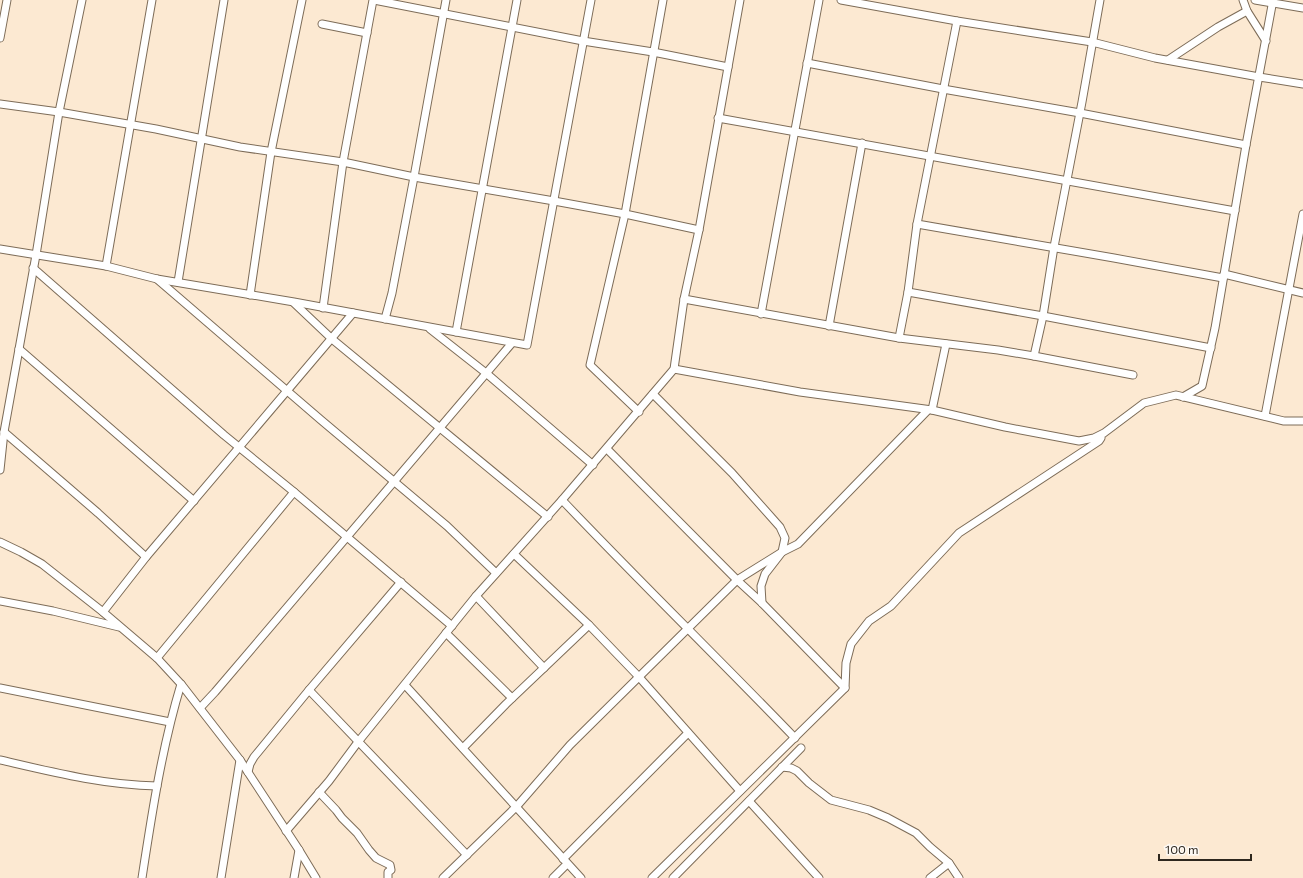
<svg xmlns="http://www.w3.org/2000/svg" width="1303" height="878" viewBox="0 0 1303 878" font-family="Commissioner,sans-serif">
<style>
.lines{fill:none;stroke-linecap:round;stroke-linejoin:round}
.minor-casing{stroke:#7d6c58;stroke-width:9}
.minor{stroke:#fff;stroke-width:7}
</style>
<rect width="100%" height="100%" fill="#fce9d2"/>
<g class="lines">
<defs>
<g id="minor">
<path d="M 374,0 L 583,41 L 653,52 L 728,67"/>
<path d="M 841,0 L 957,21 L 1092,42 L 1155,58 L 1259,77 L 1303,84"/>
<path d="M 1243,0 L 1247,11 L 1266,41"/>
<path d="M 1255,0 L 1303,8"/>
<path d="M 322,24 L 367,33"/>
<path d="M 0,38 L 7,0"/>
<path d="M 1168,60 L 1218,27 L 1247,11"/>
<path d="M 807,63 L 943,89 L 1080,113 L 1246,145"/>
<path d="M 0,104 L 59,112 L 156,129 L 240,147 L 343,162 L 414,177 L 554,201 L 625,214 L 699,230"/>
<path d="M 718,118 C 890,148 1062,181 1235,211"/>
<path d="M 917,224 L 1114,258 L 1223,278"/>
<path d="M 0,249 L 106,266 L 157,279 L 294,302 L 527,345 L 591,0"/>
<path d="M 106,266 L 152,0"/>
<path d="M 33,268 L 224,435 L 294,492 L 452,626"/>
<path d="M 1224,274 L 1303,293"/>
<path d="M 157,279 L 321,420 L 447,526 L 496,573"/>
<path d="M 178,282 L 224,0"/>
<path d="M 908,292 L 1043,316 L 1211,348"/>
<path d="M 250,295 L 271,152 L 302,0"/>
<path d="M 684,299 L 899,338 L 998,350 L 1034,356 L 1133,375"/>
<path d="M 294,303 L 332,339 L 548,517"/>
<path d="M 323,308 L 343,162 L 373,0"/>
<path d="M 761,314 L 819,0"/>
<path d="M 385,319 L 392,293 L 414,177 L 446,0"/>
<path d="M 829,326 L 862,143"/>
<path d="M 430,329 L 486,373 L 593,465"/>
<path d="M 456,332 L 517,0"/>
<path d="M 899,338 L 908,292 L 917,224 L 957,21"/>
<path d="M 19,349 L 194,501"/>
<path d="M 1034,356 L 1043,316 L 1054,247 L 1082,102 L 1100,0"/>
<path d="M 674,369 L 800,392 L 932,410 L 1005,427 L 1079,441 L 1094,438 L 1104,433 L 1144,403 L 1176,395 L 1284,421 L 1303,421"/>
<path d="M 653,394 L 732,473 L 780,527 L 785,538 L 782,552 L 765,574 L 761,586 L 762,603"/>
<path d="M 1183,397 L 1202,386 L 1215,328 L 1246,145 L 1273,0"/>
<path d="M 932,410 L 946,344"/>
<path d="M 639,412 L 590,365 L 625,214 L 663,0"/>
<path d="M 1265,416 L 1303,214"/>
<path d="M 4,432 L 98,513 L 146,557"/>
<path d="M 607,449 L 737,580 L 762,603 L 845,688"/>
<path d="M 0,470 L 4,432 L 36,255 L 59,112 L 82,0"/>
<path d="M 562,500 C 639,581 718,658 795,738"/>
<path d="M 0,542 L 21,552 L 42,564 L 103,612 L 157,658 L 181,684 L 240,760 L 299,850 L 316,878"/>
<path d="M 514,554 L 589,625 L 639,677 L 740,791"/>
<path d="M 476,596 L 544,668"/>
<path d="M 0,601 L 53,611 L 119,627"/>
<path d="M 103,612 L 146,557 L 353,313"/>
<path d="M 446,633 L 512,698"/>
<path d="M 157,658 L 294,492"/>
<path d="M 405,685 L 581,878"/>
<path d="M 0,688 L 170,722"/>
<path d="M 309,690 L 467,855"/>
<path d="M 200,708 L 215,692 L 512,343"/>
<path d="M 463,748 L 506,704 L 589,625"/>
<path d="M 0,760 C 52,772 103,785 157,786"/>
<path d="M 782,767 L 791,768 L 797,771 L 809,783 L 831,800 L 869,810 L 888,818 L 916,833 L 930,847 L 949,863 L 959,878"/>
<path d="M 248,772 L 250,764 L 254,757 L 309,690 L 401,582"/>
<path d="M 319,792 L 336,810 L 342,818 L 357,833 L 369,850 L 376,858 L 390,865 L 391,870 L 388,872 L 388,878"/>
<path d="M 749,801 L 819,878"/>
<path d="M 286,831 L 329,781 L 358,742 L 476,596 L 562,500 L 674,369 L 684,299 L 699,230 L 740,0"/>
<path d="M 563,859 L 688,733"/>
<path d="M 142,878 C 152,813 162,747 181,684"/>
<path d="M 221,878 L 240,760"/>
<path d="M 294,878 L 299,850"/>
<path d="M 443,878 L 517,806 L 570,745 L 737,580 L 782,552 L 798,544 L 928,410"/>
<path d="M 553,878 L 567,864"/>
<path d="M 652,878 L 845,688 L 846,663 L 851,644 L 869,621 L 891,606 L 959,533 L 1099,441 L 1101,438"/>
<path d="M 673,878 L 801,748"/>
<path d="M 930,878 L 949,863"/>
</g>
</defs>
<use href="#minor" class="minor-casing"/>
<use href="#minor" class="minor"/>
</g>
<path d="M1159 854v6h92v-6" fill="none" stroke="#2e271e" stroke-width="2"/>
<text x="1165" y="854" font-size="12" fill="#2e271e" stroke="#fdf9f4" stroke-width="3" paint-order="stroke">100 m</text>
</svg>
